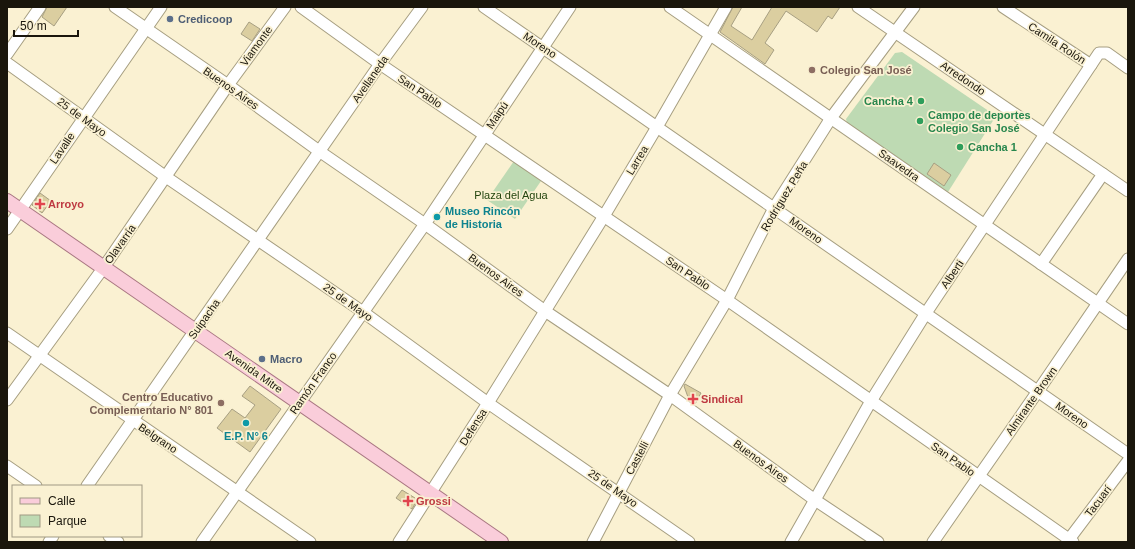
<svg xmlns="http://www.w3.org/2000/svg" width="1135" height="549" viewBox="0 0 1135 549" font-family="Helvetica,sans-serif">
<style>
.green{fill:#bedab3}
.building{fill:#dbcea0;stroke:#a79f82}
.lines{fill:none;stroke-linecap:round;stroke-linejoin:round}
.minor-casing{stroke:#a69e81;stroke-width:13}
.major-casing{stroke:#a97782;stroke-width:16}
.minor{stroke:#fff;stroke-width:11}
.major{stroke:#facdda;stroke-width:14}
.service-dot{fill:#5c6f8a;stroke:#faf1d2;stroke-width:1.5}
.education-dot{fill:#8d6e63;stroke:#faf1d2;stroke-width:1.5}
.leisure-dot{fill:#2e9e5b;stroke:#faf1d2;stroke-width:1.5}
.health-dot{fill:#e0444e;stroke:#faf1d2;stroke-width:1.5}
.culture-dot{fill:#0f9aa8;stroke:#faf1d2;stroke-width:1.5}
.labels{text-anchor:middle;stroke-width:3.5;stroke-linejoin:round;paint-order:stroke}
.service-label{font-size:11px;font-weight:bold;fill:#4e5e75;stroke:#faf1d2;text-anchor:start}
.street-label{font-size:11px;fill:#1a160c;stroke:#faf1d2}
.education-label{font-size:11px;font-weight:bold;fill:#785e54;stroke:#faf1d2;text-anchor:start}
.leisure-label{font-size:11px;font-weight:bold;fill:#27864d;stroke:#faf1d2;text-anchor:start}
.park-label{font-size:11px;fill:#22450e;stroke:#faf1d2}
.health-label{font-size:11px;font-weight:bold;fill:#be3a42;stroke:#faf1d2;text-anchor:start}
.culture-label{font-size:11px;font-weight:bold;fill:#0d838f;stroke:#faf1d2;text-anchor:start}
</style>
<rect width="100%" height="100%" fill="#faf1d2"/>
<g class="green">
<path d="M 902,52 L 996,116 L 948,192 L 847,123 L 846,119 L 895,53 Z"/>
<path d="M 514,161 L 541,181 L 515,219 L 487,200 Z"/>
</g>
<g class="building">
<path d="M 47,7 L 67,7 L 54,26 L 42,17 Z"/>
<path d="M 733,7 L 742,7 L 731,26 L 752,40 L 772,7 L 840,7 L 832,19 L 828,16 L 817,32 L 786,11 L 765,43 L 774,50 L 765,64 L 720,32 Z"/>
<path d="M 249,22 L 260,29 L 252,41 L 241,34 Z"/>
<path d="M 934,163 L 951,175 L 944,186 L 927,174 Z"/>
<path d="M 40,193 L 51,201 L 42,213 L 32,205 Z"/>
<path d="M 685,384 L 701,393 L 695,404 L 689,400 L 684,386 Z"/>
<path d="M 250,386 L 281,409 L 250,452 L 217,428 L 232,409 L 245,418 L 255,405 L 242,396 Z"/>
<path d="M 402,490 L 415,498 L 416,502 L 412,509 L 396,498 Z"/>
</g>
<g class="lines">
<defs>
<g id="minor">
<path d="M 115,7 L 228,85 L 319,151 L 425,224 L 545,311 L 670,395 L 815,500 L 878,542"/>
<path d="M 301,7 L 380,64 L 727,300 L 1073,542"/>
<path d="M 484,7 L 1128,454"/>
<path d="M 670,7 L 1128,324"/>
<path d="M 858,7 L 1128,191"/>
<path d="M 1003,7 L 1091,65"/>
<path d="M 7,54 L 40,7"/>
<path d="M 7,63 L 166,177 L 363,312 L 488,403 L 689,542"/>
<path d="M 7,229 L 161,7"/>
<path d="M 1041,264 L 1103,174"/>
<path d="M 7,333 L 310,542"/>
<path d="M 7,400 L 104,267 L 228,85 L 285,7"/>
<path d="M 7,466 L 36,486"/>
<path d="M 87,486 L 380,64 L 422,7"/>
<path d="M 109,536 L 118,542"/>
<path d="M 49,542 L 53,536"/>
<path d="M 202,542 L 425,224 L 570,7"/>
<path d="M 399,542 L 488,403 L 604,216 L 657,127 L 726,7"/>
<path d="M 593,542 L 670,395 L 727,300 L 774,208 L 831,118 L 914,7"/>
<path d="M 791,542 L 871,401 L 926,313 L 1099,53 L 1107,53 L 1128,68"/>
<path d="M 933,542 L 1038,391 L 1128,259"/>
<path d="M 1067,542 L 1128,461"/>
</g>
<path id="major" d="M 7,201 L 501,542"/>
</defs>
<use href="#minor" class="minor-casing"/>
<use href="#major" class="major-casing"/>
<use href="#minor" class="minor"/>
<use href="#major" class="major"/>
</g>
<g class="service-dot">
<circle cx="170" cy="19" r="4"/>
<circle cx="262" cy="359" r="4"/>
</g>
<g class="education-dot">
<circle cx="812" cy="70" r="4"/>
<circle cx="221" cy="403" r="4"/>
</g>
<g class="leisure-dot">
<circle cx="921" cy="101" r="4"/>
<circle cx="920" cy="121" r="4"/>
<circle cx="960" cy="147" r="4"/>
</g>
<g class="health-dot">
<path d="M38 198h4v4h4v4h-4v4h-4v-4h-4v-4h4z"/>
<path d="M691 393h4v4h4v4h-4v4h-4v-4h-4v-4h4z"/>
<path d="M406 495h4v4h4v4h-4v4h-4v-4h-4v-4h4z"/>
</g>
<g class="culture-dot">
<circle cx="437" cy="217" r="4"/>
<circle cx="246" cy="423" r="4"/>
</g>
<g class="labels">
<g class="service-label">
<text x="178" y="23">Credicoop</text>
<text x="270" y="363">Macro</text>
</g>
<g class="street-label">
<text transform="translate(1057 43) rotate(33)" y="4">Camila Rolón</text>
<text transform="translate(540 45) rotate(34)" y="4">Moreno</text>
<text transform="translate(256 46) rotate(-54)" y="4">Viamonte</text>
<text transform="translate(963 78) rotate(34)" y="4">Arredondo</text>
<text transform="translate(370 79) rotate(-55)" y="4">Avellaneda</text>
<text transform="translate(231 88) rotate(35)" y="4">Buenos Aires</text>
<text transform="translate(420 91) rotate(34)" y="4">San Pablo</text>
<text transform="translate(497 115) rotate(-56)" y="4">Maipú</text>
<text transform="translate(82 117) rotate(36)" y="4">25 de Mayo</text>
<text transform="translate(62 148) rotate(-56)" y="4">Lavalle</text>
<text transform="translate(637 160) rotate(-59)" y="4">Larrea</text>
<text transform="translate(899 165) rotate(35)" y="4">Saavedra</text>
<text transform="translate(784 196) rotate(-59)" y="4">Rodríguez Peña</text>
<text transform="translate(806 230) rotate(35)" y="4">Moreno</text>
<text transform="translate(120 244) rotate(-55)" y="4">Olavarría</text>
<text transform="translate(688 273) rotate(34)" y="4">San Pablo</text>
<text transform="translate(952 274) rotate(-56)" y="4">Alberti</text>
<text transform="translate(496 275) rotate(36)" y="4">Buenos Aires</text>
<text transform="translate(348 302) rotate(35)" y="4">25 de Mayo</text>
<text transform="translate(204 319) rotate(-55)" y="4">Suipacha</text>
<text transform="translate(254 371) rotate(35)" y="4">Avenida Mitre</text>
<text transform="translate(313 383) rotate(-55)" y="4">Ramón Franco</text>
<text transform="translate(1031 401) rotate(-55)" y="4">Almirante Brown</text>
<text transform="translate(1072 415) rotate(35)" y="4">Moreno</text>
<text transform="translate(473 427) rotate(-58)" y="4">Defensa</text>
<text transform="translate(158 438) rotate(34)" y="4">Belgrano</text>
<text transform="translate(637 458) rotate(-62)" y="4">Castelli</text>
<text transform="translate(953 459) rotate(35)" y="4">San Pablo</text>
<text transform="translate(761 461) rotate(36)" y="4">Buenos Aires</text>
<text transform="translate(613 488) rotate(35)" y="4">25 de Mayo</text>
<text transform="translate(1098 501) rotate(-53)" y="4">Tacuarí</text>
</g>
<g class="education-label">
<text x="820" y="74">Colegio San José</text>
<text x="213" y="401" text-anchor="end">Centro Educativo<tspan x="213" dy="13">Complementario N° 801</tspan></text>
</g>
<g class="leisure-label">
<text x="913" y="105" text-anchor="end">Cancha 4</text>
<text x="928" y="119">Campo de deportes<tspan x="928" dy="13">Colegio San José</tspan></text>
<text x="968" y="151">Cancha 1</text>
</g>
<g class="park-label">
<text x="511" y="199">Plaza del Agua</text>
</g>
<g class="health-label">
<text x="48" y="208">Arroyo</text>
<text x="701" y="403">Sindical</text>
<text x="416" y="505">Grossi</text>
</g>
<g class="culture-label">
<text x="445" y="215">Museo Rincón<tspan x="445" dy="13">de Historia</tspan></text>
<text x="246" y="440" text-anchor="middle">E.P. N° 6</text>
</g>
</g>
<rect width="1135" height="549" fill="none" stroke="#1a160c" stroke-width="16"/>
<rect x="12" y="485" width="130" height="52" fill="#faf1d2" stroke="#a09983"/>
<rect x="20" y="498" width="20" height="6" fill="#facdda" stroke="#a09983"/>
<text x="48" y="505" font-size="12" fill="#1a160c">Calle</text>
<rect x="20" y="515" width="20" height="12" fill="#bedab3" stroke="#a09983"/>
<text x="48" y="525" font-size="12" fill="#1a160c">Parque</text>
<path d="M14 30v6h64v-6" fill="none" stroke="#1a160c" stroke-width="2"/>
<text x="20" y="30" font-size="12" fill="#1a160c" stroke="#faf1d2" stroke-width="3" paint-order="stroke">50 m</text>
</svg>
